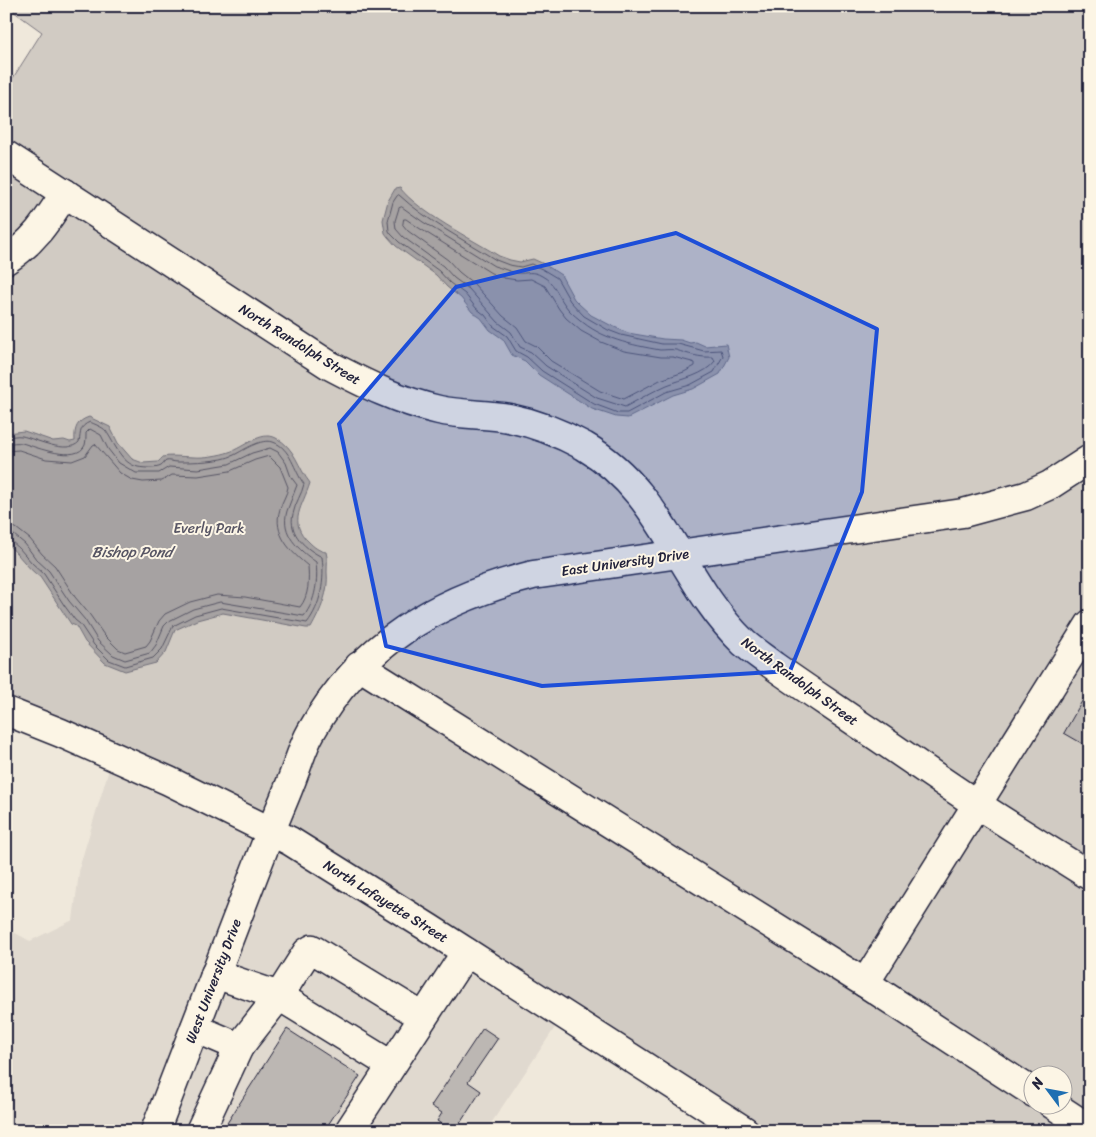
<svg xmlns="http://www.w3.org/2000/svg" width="1096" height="1137" viewBox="0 0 1096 1137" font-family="Sriracha,sans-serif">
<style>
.built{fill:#e0d9cf}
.green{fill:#d1cbc3;stroke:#7a767f;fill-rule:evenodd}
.water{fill:#a6a2a2;stroke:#716f79}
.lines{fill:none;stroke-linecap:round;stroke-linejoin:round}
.shore{stroke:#575564;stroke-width:1}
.building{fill:#bcb7b3;stroke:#22223b}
.minor-casing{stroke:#22223b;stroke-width:31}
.major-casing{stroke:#22223b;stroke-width:31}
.highway-casing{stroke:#22223b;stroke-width:31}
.minor{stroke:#fcf5e5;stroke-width:28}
.major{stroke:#fcf5e5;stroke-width:28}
.highway{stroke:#fcf5e5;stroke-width:28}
.marked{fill:#1d4ed8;fill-opacity:0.2;stroke:#1d4ed8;stroke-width:4;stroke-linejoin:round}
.labels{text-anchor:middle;stroke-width:4;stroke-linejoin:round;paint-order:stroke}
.street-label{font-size:14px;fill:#22223b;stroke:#fcf5e5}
.park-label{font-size:14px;fill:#575564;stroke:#fcf5e5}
.water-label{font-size:15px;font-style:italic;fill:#575564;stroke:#fcf5e5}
</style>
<rect width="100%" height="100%" fill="#efe8db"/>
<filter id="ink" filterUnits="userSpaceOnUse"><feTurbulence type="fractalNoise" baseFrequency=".02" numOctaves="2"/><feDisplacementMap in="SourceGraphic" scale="10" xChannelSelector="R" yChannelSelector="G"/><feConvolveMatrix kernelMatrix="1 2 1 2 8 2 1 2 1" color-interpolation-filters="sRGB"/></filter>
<g filter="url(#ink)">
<path class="built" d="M 113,756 L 169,781 L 564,1014 L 486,1131 L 6,1131 L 6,928 L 30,941 L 73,920 L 80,865 Z"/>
<path class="green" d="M 6,6 L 1090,6 L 1090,1131 L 745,1131 L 429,928 L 6,711 L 6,89 L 42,32 ZM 1034,1074 L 1064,1074 L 1064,1104 L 1034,1104 Z"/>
<g class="water">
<path d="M 400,188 C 420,213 470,238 499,256 L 510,260 L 520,262 L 533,259 L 544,264 L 561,275 L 574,299 L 579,304 L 591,315 L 610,325 L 628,333 L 663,339 L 681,340 L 690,343 L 696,342 L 705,346 L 726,344 L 729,357 L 720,374 L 693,389 L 673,395 L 628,418 L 616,417 L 592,409 L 539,375 L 525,361 L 512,355 L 503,339 L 490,330 L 481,318 L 472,312 L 461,298 L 447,287 L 436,275 L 396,246 L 388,237 L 385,233 L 383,220 L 388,201 L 395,189 Z"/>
<path d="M 89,417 L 110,427 L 118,443 L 132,459 L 143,463 L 158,462 C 158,462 163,457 163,457 C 167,455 189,457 194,457 C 203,458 221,455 229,452 C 243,448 261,430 276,438 C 295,447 298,468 310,483 C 303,506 287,522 309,542 C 314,547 319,551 326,552 C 328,559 327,565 327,572 C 329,592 321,610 311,628 L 306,628 L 223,613 L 197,620 L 175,630 L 166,652 L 156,663 L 125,671 L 105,663 L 85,642 L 76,626 L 71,624 L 40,577 C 27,568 19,554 6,543 L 6,433 L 24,431 L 53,441 L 64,440 L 70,442 L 75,441 C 74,428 77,421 89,417 Z"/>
</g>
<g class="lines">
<g class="shore">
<path d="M 399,195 C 427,221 464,240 496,260 L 509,265 L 521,267 L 531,264 L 542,269 L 557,278 L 570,301 L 584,316 L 608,330 L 621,335 L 662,344 L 678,344 L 704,351 L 721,350 L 723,356 L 714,372 L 690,385 L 666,392 L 627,413 L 618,413 L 594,404 L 542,371 L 527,357 L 516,351 L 507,336 L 493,326 L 485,315 L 476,308 L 465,294 L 450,283 L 439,271 L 399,242 L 391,234 L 389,231 L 388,221 L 393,202 L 397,196 Z"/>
<path d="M 402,207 L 423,222 L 494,266 C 502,268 508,271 516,273 C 527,274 532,270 542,276 C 555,283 557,294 565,305 C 569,311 574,315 579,319 C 601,339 632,345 660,350 C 665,350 671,349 676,350 C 688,354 700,358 713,357 L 715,361 C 705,375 682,379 667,385 C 653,391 638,400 625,407 L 597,398 L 546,366 L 531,352 L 520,347 L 511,332 L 498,322 L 469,289 L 454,278 L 443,266 L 403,237 L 396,229 L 395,221 L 399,208 Z"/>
<path d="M 404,219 L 406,219 L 419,228 L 491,273 L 504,278 L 517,280 L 531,279 L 545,286 L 559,309 L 566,318 L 581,331 L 601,342 L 624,351 L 661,357 L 673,357 L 692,362 L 695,363 L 695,366 L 684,372 L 660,380 L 624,399 L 600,391 L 551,361 L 536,346 L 526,341 L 517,327 L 503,316 L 474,284 L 459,272 L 448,260 L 408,231 L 403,225 Z"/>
<path d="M 6,437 C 11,437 17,435 22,436 C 36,439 67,455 79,442 C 81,433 79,426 90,422 C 94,424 103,427 106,431 C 115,444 121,463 138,467 C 143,468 156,469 161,466 C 163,465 164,462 166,461 C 169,460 174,462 178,462 C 192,462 221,462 234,455 C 244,450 261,438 273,442 C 291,448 294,471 304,484 C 302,494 295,503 293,514 C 288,534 306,549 322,557 C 325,580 321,605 307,623 L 221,608 L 195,615 L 173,626 L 162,649 L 153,658 L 125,666 L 109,660 L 94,645 L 80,624 L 75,620 L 64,605 L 44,574 L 32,563 L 19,548 L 11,541 L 6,540"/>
<path d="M 6,444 C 12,443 17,442 22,443 C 36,447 77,464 85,445 C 86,441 86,437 86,433 L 90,429 L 101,435 L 108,449 L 119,463 L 136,473 L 159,473 L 169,467 L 198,469 L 229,464 L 252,453 L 270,448 L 278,452 L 286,463 L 291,477 L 297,485 C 294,494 290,502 287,511 C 280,534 299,550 316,562 C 318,580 316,600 304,616 L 220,602 L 193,609 L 169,621 L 164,626 L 156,645 L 150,653 L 125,660 L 113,655 L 98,641 L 85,620 L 69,601 L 49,571 L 36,559 L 25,544 L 14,535 L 6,533"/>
<path d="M 6,451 L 19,450 L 46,459 L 72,461 L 85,456 L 93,445 L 95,444 L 120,473 L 132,480 L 143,482 L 162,481 L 172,475 L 198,476 L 230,471 L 255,460 L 269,456 L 280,467 L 288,487 C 287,495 282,501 280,509 C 272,534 291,552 308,566 C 309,580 309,596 300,607 L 245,597 L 217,595 L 190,602 L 165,614 L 159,621 L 150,641 L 146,646 L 125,652 L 118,649 L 104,635 L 90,615 L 75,597 L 55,566 L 42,554 L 30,539 L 16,528 L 6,526"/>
</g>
</g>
<g class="building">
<path d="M 1090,687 L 1090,748 L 1064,733 Z"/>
<path d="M 483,1028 L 498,1038 L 468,1082 L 481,1091 L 455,1131 L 452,1131 L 437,1121 L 442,1113 L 431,1106 Z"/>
<path d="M 287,1029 L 360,1076 L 324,1131 L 222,1131 Z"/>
</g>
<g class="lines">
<defs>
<g id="minor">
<path d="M 6,155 L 329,365 C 365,384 399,401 439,410 C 462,415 486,414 509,418 C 534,423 562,434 584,446 C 665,493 680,582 744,643 C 753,651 764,658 774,666 C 802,686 831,705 860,725 C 899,751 938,779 978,805 C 1015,829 1052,852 1090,876"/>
<path d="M 6,260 C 35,241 47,221 65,193"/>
<path d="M 359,666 L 865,983 L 1034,1093"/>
<path d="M 215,974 L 279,996 L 307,952 L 312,949 L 423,1017"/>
<path d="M 865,983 L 1090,624"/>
<path d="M 195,1028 L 239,1047 L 279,996 L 391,1065"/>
<path d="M 1052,1104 L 1090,1129"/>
<path d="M 155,1131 L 271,830"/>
<path d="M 200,1131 L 239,1047"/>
<path d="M 349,1131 L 466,952"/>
</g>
<path id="major" d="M 271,830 C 279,811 288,791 295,771 C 300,758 304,744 311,732 C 360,644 438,599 533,575 L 963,513 L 1026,496 L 1050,485 L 1090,459"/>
<path id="highway" d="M 6,711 L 61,733 L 169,781 L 290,841 L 429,928 L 745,1131"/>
</defs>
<use href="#minor" class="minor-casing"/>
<use href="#major" class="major-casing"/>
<use href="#highway" class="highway-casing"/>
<use href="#minor" class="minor"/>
<use href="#major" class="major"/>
<use href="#highway" class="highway"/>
</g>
</g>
<path class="marked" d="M 676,233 L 877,329 L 862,492 L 790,671 L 542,686 L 386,646 L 339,424 L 456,287 Z"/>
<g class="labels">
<g class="street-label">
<text transform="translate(300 344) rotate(32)" y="5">North Randolph Street</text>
<text transform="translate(625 562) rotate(-8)" y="5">East University Drive</text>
<text transform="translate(800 681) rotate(36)" y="5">North Randolph Street</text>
<text transform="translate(386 901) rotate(32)" y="5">North Lafayette Street</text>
<text transform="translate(213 981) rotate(-69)" y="5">West University Drive</text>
</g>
<g class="park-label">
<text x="209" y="533">Everly Park</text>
</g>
<g class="water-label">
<text x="132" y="557">Bishop Pond</text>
</g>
</g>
<rect width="1096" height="1137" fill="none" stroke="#fcf5e5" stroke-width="25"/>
<rect x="12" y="12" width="1071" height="1112" fill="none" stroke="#22223b" stroke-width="2" filter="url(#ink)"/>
<g transform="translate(1048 1090) rotate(302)"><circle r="24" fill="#fcf5e5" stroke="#a5a1a1"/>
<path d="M0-4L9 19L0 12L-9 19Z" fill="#1f6fb2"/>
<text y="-8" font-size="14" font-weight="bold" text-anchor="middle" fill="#22223b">N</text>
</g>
</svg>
